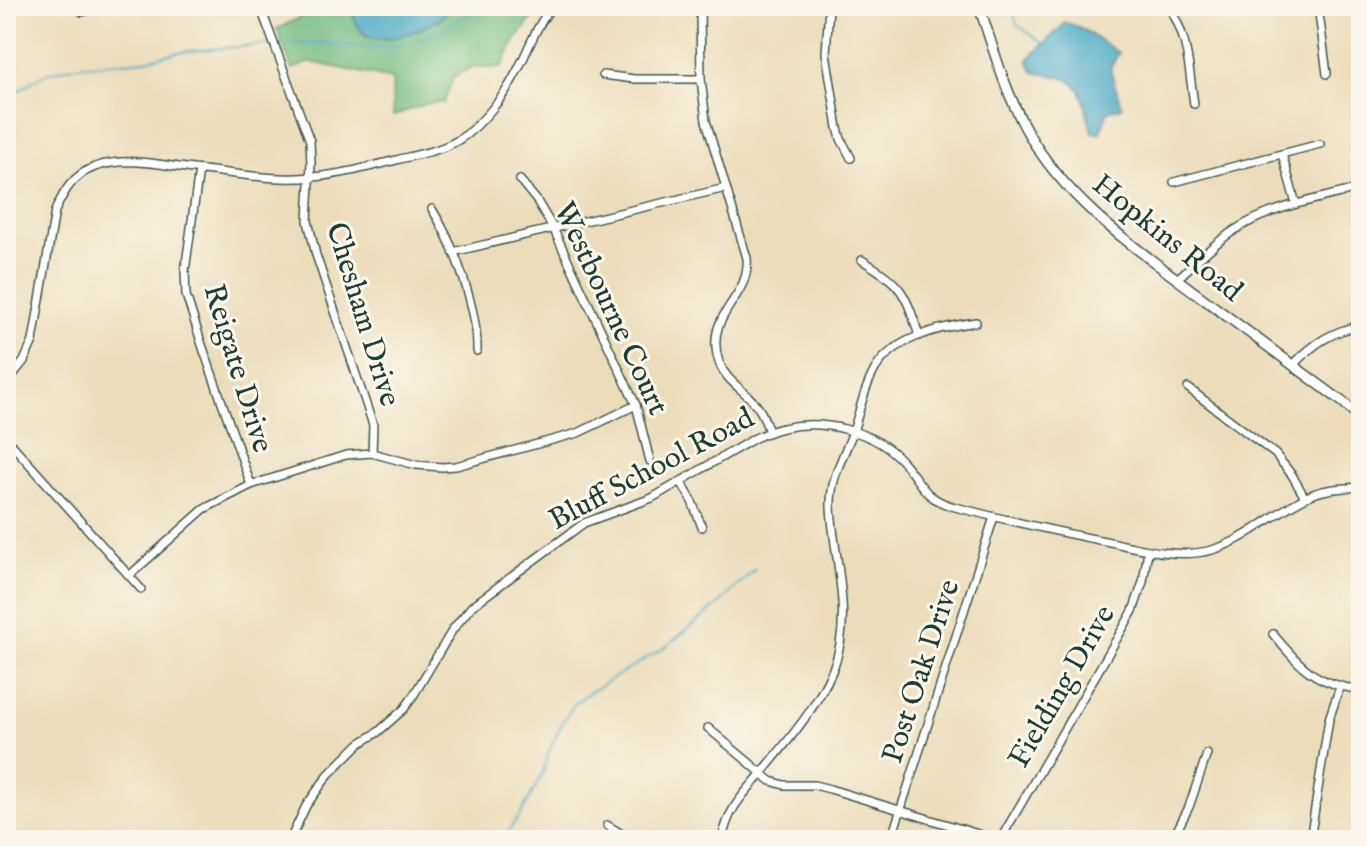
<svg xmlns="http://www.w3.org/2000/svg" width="1367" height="846" viewBox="0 0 1367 846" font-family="'IM FELL English',serif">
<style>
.forest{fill:#73bc83;stroke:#497c5c;stroke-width:2}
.water{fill:#46a8c5;stroke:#32727c;stroke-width:2}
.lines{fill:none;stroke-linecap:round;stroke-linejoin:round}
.stream{stroke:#46a8c5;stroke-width:2}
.minor-casing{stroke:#3e5548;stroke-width:10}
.major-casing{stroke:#3e5548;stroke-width:12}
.minor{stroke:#fff;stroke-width:7}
.major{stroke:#fff;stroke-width:9}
.labels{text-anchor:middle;stroke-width:6;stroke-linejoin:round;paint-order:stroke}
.street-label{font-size:30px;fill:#1f3d34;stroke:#fbf7ec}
</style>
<rect width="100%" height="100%" fill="#fbf7ec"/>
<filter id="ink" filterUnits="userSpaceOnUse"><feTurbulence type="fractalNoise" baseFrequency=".0125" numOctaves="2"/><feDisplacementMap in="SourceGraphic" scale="16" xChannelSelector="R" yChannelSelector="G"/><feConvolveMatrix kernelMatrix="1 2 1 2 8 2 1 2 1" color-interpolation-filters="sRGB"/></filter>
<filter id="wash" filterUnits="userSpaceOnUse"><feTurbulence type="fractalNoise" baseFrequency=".006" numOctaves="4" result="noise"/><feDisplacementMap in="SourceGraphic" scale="32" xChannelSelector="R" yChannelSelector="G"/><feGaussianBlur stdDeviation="1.8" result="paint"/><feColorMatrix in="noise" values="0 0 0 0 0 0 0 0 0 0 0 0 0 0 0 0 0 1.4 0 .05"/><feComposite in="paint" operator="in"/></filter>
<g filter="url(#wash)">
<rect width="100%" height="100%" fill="#ebddba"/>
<path class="forest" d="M 323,6 L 349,6 C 353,14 357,28 364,34 C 384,49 430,26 446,14 L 447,6 L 541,6 L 513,44 L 502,66 L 492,68 L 475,66 L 454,76 L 444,102 L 425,104 L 393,116 L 392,79 L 311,62 L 292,69 L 277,29 Z"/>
<g class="water">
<path d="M 349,6 L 447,6 L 446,14 C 431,27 383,48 364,34 C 357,28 353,14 349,6 Z"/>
<path d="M 1065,23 L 1079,27 L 1119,53 L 1111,66 L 1111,73 L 1122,106 L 1119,108 L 1108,111 L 1100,133 L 1093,132 C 1089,124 1088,116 1086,107 C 1079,74 1061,78 1033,72 L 1028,59 Z"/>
</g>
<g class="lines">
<g class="stream">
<path d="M 1012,6 L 1017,25 L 1043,43"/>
<path d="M 278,44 L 323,43 L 367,47 L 393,47 L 433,35 L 482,6"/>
<path d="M 6,99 L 44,74 L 77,66 L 145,60 L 179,52 L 271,44"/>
<path d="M 501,840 L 519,817 L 534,790 L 543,772 L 550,748 L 563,721 L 575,703 L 590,692 L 664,648 L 718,605 L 755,569"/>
</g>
</g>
</g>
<g filter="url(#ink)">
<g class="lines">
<defs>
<g id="minor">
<path d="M 260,6 L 310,141 L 311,163 L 308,221 L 316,255 L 373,425 L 372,453"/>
<path d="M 700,6 L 701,79 L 706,121 L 747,258 C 751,300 703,313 719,362 C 726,383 748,391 759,409 C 764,416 766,424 769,432"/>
<path d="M 829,6 L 826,53 L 838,128 L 841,139 L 851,158"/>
<path d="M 1168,6 C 1188,33 1189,71 1194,104"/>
<path d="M 1318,6 L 1327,74"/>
<path d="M 82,12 L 108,6"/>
<path d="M 603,75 L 634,79 L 701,79"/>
<path d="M 1282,154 L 1296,204"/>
<path d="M 199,170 L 185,271 L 186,295 L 203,348 L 251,485"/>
<path d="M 520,180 L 537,201 L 553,228 L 636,405 L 650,461"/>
<path d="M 1174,182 L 1320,144"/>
<path d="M 432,209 C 454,244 478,309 477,351"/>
<path d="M 453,252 L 726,188"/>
<path d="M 862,260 C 902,285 905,291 919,336"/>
<path d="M 1177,279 C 1196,262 1214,243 1235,230 C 1272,206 1319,199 1361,188"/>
<path d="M 1293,365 C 1314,343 1331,332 1361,325"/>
<path d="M 6,384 L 24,361 L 33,341 L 55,211 C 64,191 73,175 95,167 C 130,155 167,167 203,170 C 239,174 277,181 313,177 C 345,174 377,165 408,157 C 424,153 445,149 460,139 C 480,126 504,97 515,75 C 528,52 535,26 553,6"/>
<path d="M 1188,388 L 1275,454 L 1292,475 L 1305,498"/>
<path d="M 6,438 L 141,589"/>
<path d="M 681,482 L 691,499 L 702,527"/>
<path d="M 130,575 L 204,509 L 251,485 L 346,455 L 372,453 L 416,465 L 442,467 L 456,466 L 578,433 L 636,405"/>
<path d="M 1273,634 C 1301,668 1316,684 1361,690"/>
<path d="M 708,728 L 771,781 L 784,785 L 814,785 L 830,789 L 998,840"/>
<path d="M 607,825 L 632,840"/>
<path d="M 290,840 L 306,806 L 329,774 L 359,744 L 378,732 L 404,709 L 412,698 L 453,629 L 472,606 L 584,523 L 652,498 L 755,438 C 764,434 773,430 783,428 C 822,419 874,430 902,461 C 922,483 923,499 955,507 C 1006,520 1058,532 1110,542 C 1142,549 1179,559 1212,550 C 1250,539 1277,509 1313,494 C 1329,488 1345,488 1361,487"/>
<path d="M 722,840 C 729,805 744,795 765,769 C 791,737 817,707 833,669 C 854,616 834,561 831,507 C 830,479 843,457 853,432 C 859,413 863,393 872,375 C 889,338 940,327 976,322"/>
<path d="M 891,840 L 994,517"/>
<path d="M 1000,840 L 1133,611 L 1143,582 L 1148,550"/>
<path d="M 1172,840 L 1189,807 L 1207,754"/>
<path d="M 1310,840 L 1329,719 L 1340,687"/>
</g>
<path id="major" d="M 979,6 C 993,47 1005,92 1027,131 C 1066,201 1134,247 1197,294 C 1246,330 1295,367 1344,403 L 1361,419"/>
</defs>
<use href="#minor" class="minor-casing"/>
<use href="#major" class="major-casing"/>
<use href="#minor" class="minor"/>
<use href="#major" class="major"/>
</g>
</g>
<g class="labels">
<g class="street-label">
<text transform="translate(1168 237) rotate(39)" y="10">Hopkins Road</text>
<text transform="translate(612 308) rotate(65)" y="10">Westbourne Court</text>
<text transform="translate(364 314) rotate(73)" y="10">Chesham Drive</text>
<text transform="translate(239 368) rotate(73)" y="10">Reigate Drive</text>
<text transform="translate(651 468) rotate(-28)" y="10">Bluff School Road</text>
<text transform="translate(920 671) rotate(-72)" y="10">Post Oak Drive</text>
<text transform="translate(1061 686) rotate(-60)" y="10">Fielding Drive</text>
</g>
</g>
<rect width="1367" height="846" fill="none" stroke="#fbf7ec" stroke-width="32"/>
</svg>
